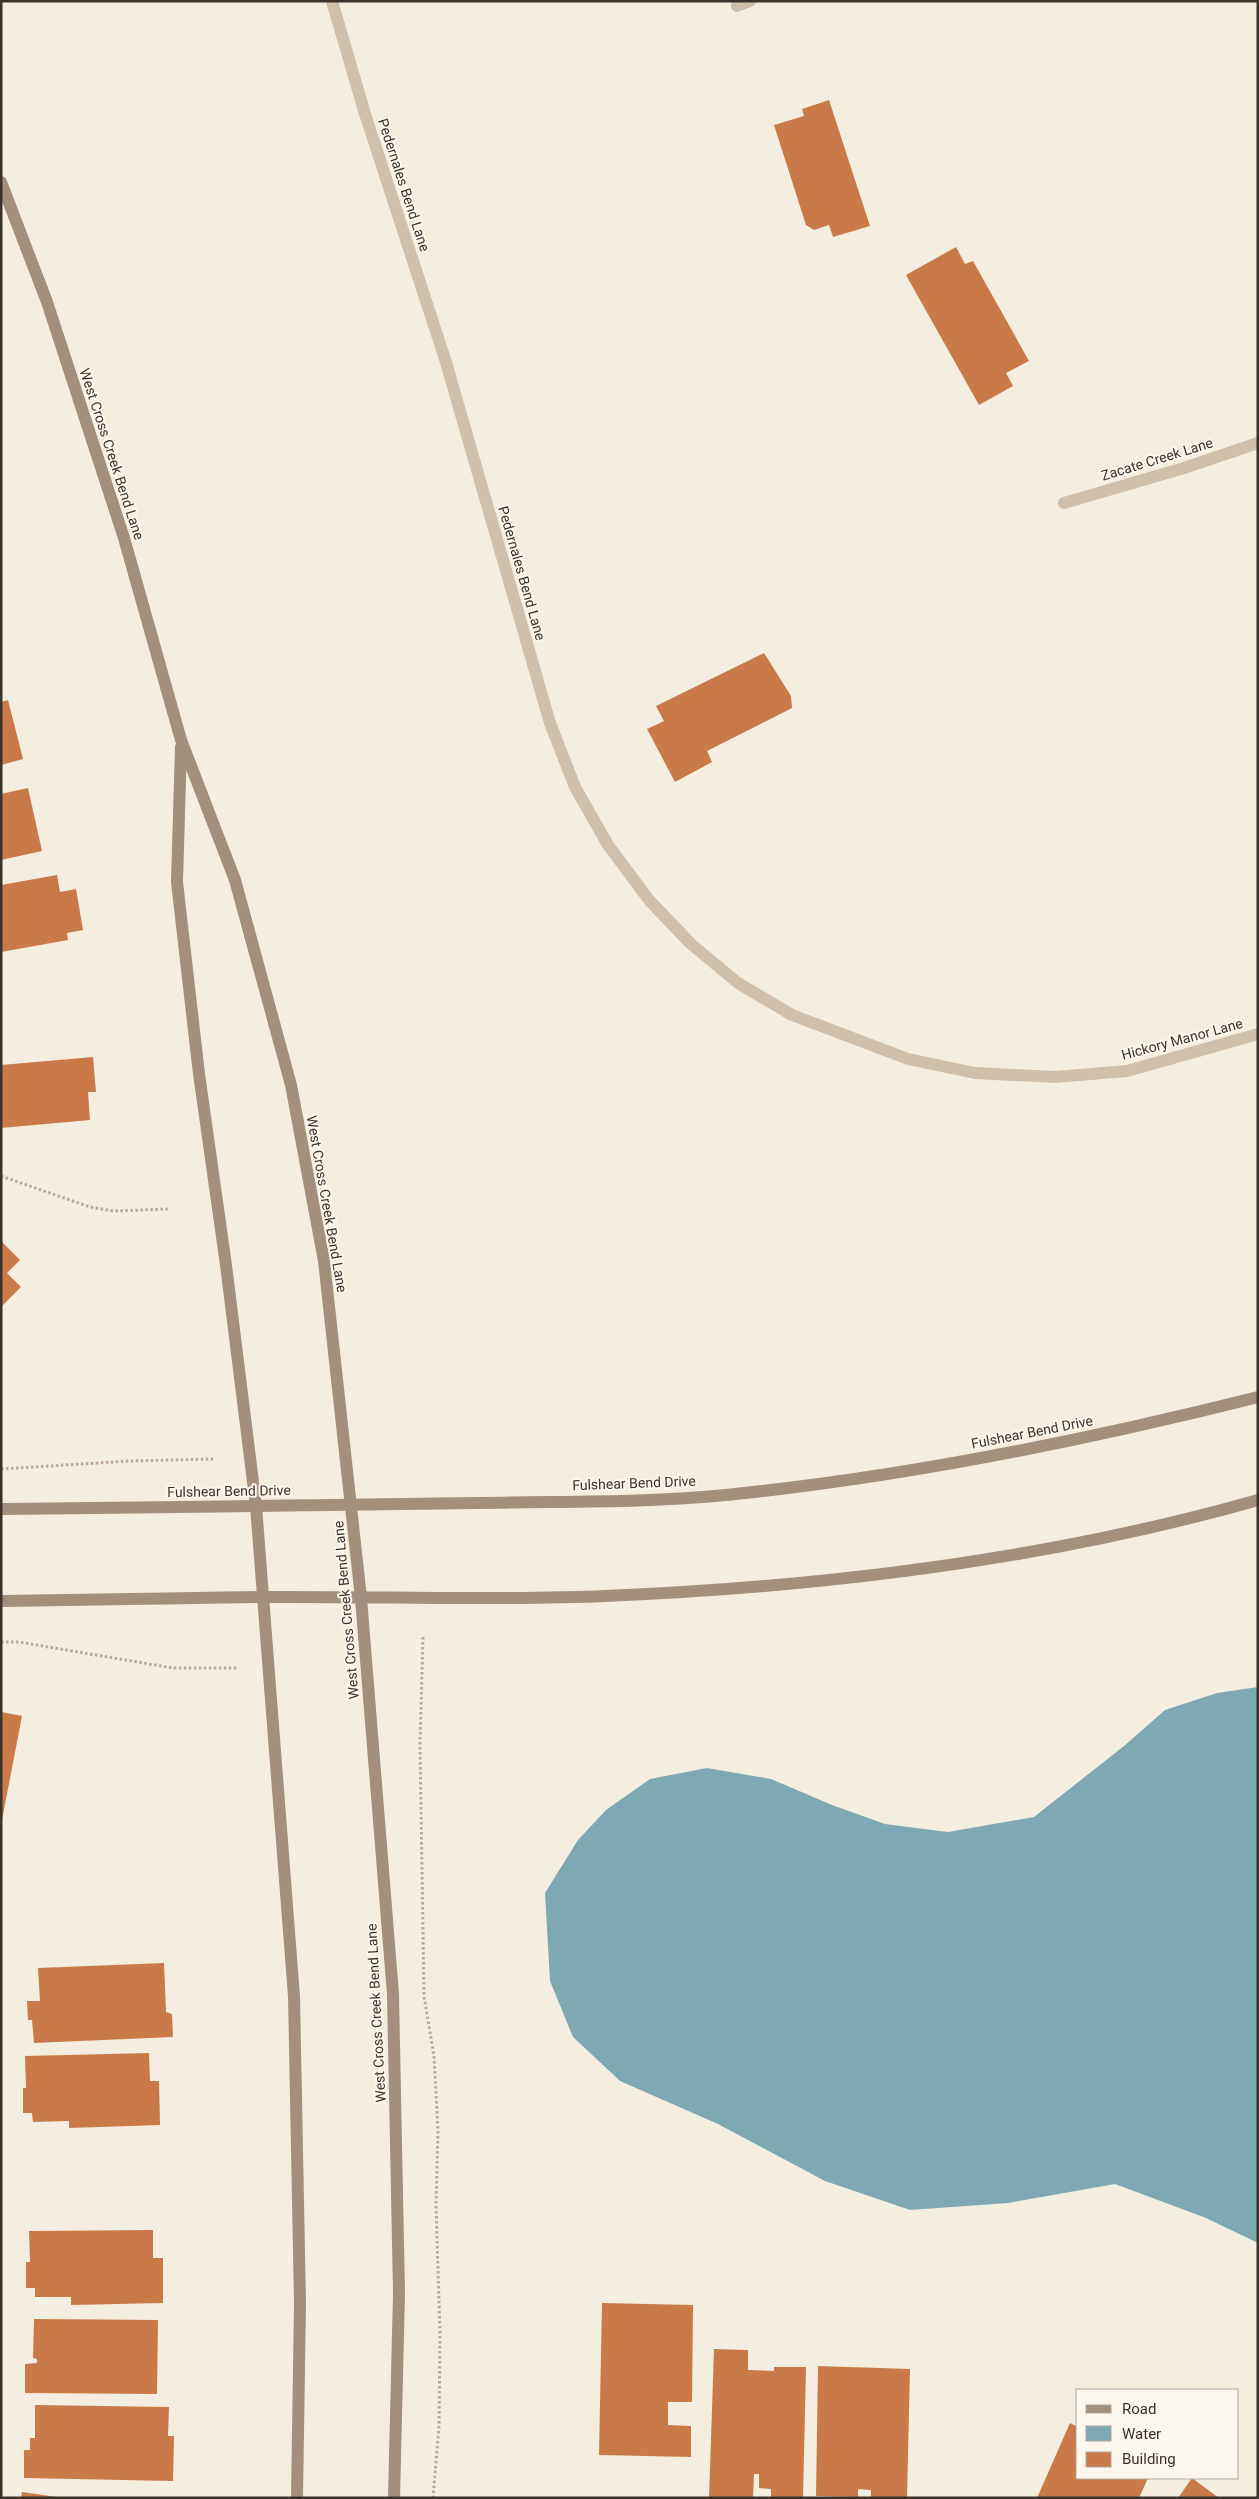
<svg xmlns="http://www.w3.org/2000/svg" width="1259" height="2499" viewBox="0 0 1259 2499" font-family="Roboto,sans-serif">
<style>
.water{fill:#7ea9b3}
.building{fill:#ca7a49}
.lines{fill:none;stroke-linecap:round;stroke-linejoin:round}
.path{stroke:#baaa95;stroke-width:3;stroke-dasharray:2.5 2.5;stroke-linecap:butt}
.street{stroke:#cec0ab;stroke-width:12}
.secondary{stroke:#a28f7c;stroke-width:12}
.labels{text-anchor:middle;stroke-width:4;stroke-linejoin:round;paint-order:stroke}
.street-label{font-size:14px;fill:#3b322b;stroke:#fbf7ee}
</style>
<rect width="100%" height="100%" fill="#f4eee0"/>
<path class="water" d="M 1258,1687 L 1258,2243 L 1206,2218 L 1115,2184 L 1008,2203 L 910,2210 L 825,2181 L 718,2124 L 620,2081 L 573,2037 L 550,1981 L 545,1893 L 578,1840 L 606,1810 L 650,1779 L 707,1768 L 771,1779 L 832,1805 L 885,1824 L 948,1832 L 1034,1817 L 1124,1746 L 1165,1710 L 1217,1693 Z"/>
<g class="building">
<path d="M 829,100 L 870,226 L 833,237 L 829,225 L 814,230 L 806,225 L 774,125 L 804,116 L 802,109 Z"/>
<path d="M 956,247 L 965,264 L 973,261 L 1029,361 L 1006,373 L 1013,386 L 979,405 L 906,275 Z"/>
<path d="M 764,653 L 791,696 L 792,708 L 707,751 L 712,762 L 675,782 L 647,729 L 664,721 L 656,706 Z"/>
<path d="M 8,700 L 23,759 L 1,765 L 1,702 Z"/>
<path d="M 28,788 L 42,851 L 1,860 L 1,794 Z"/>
<path d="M 57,875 L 60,892 L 76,889 L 83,930 L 67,933 L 68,940 L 1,952 L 1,885 Z"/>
<path d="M 93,1057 L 96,1092 L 88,1092 L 90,1120 L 1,1128 L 1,1065 Z"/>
<path d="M 1,1241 L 20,1260 L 7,1273 L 21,1287 L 1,1307 Z"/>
<path d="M 1,1712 L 22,1716 L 2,1820 L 1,1820 Z"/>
<path d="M 164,1963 L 166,2012 L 172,2014 L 173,2037 L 34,2043 L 32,2020 L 28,2020 L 27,2001 L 40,2001 L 38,1968 Z"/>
<path d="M 149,2053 L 150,2081 L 159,2081 L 160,2125 L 69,2128 L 69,2121 L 33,2122 L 32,2113 L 23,2113 L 23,2088 L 26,2088 L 25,2056 Z"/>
<path d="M 153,2230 L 153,2258 L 163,2258 L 163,2303 L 71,2305 L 71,2297 L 35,2297 L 35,2288 L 26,2288 L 26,2262 L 30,2262 L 29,2231 Z"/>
<path d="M 602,2303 L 693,2305 L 692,2402 L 668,2402 L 668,2425 L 691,2426 L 691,2457 L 599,2455 Z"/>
<path d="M 34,2319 L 158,2320 L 157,2394 L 25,2393 L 25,2364 L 37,2363 L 37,2359 L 33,2358 Z"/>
<path d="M 714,2349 L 748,2350 L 748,2370 L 774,2371 L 774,2367 L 806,2367 L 803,2498 L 771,2498 L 771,2489 L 759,2488 L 759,2474 L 754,2474 L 753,2498 L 709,2498 Z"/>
<path d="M 818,2366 L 910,2369 L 907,2498 L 871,2498 L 871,2490 L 858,2489 L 858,2497 L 816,2496 Z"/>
<path d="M 35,2405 L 169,2407 L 168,2436 L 174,2436 L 173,2481 L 24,2478 L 24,2450 L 30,2450 L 30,2438 L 35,2438 Z"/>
<path d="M 1070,2423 L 1078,2427 L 1078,2478 L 1148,2478 L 1139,2498 L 1037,2498 Z"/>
<path d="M 1192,2478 L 1219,2498 L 1178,2498 Z"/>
<path d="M 22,2492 L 57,2497 L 57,2498 L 21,2498 Z"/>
</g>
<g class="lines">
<g class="path">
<path d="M 1,1176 L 90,1207 L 113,1211 L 170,1209"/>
<path d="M 1,1469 L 129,1461 L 213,1459"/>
<path d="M 423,1637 L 420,1743 L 424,1996 L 434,2056 L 438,2131 L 436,2205 L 440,2334 L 439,2426 L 433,2498"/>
<path d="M 1,1642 L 19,1642 L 173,1668 L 238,1668"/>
</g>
<g class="street">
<path d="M 332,1 L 365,114 L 445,359 L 550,723 L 575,787 L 608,845 L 649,900 L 691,944 L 738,983 L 792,1015 L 908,1059 L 975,1073 L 1055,1077 L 1127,1071 L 1258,1034"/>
<path d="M 737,6 L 750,1"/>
<path d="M 1064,503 L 1184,468 L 1258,443"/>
</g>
<g class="secondary">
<path d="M 1,182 L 47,302 L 124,538 L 181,740 L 235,880 L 291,1085 L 324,1261 L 361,1598 L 393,1994 L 399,2293 L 394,2498"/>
<path d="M 181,747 L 177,882 L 199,1074 L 226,1265 L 256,1506 L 294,1996 L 300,2303 L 297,2498"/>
<path d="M 1,1509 C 160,1507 319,1506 478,1503 C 561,1501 644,1503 726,1495 C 905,1477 1083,1441 1258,1397"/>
<path d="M 1,1601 C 88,1600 175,1598 262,1597 C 376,1596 491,1601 605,1596 C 823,1587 1047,1560 1258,1500"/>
</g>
</g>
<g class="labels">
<g class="street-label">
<text transform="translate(404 185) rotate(72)" y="5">Pedernales Bend Lane</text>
<text transform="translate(112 454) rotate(72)" y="5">West Cross Creek Bend Lane</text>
<text transform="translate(1157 459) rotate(-17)" y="5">Zacate Creek Lane</text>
<text transform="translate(522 573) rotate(74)" y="5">Pedernales Bend Lane</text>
<text transform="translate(1182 1039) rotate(-15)" y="5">Hickory Manor Lane</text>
<text transform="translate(327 1204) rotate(80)" y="5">West Cross Creek Bend Lane</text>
<text transform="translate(1032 1432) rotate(-11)" y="5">Fulshear Bend Drive</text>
<text transform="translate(634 1483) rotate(-2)" y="5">Fulshear Bend Drive</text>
<text transform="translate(229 1491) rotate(-1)" y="5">Fulshear Bend Drive</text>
<text transform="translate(346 1610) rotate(-95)" y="5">West Cross Creek Bend Lane</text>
<text transform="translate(376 2013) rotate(-93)" y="5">West Cross Creek Bend Lane</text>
</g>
</g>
<rect width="1259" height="2499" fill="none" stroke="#3b322b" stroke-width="5"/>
<rect x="1076" y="2389" width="162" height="90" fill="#fbf7ee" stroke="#aea8a0"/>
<rect x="1086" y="2405" width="25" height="8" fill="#a28f7c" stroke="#aea8a0"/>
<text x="1122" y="2414" font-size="15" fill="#3b322b">Road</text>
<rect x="1086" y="2426" width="25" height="15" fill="#7ea9b3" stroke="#aea8a0"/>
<text x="1122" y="2439" font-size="15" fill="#3b322b">Water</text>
<rect x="1086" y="2452" width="25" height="15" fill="#ca7a49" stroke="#aea8a0"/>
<text x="1122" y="2464" font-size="15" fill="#3b322b">Building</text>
</svg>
